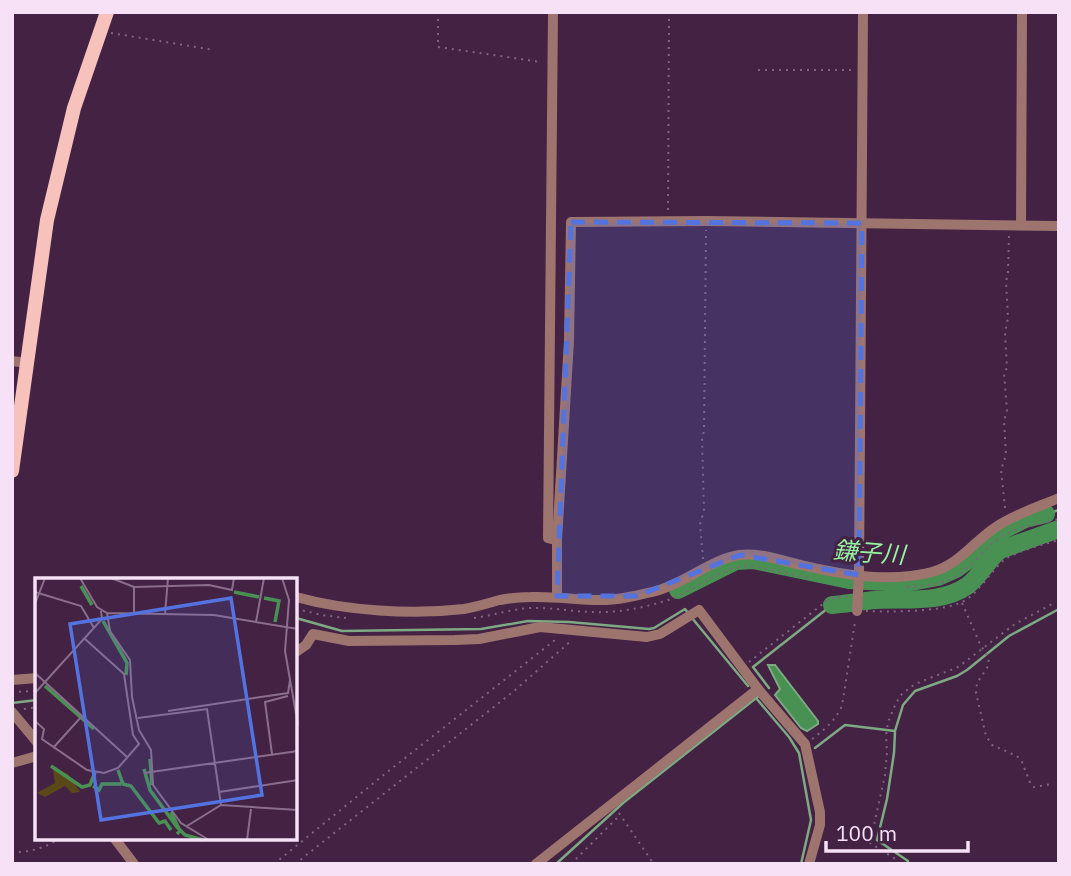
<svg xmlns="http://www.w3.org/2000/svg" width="1071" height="876" viewBox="0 0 1071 876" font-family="'IBM Plex Sans','Noto Sans JP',sans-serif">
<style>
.water{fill:#499152;stroke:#7da983;stroke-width:2}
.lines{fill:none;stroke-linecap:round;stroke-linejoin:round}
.stream{stroke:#7da983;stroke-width:2.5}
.river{stroke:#499152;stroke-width:18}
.path{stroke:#816482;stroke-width:2;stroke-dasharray:2 5;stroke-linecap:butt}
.minor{stroke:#9e746f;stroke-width:10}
.major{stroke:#f6c2bb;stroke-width:14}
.marked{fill:#5373e0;fill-opacity:0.2;stroke:#5373e0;stroke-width:5;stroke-dasharray:14 9;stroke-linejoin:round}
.labels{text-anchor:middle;stroke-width:6;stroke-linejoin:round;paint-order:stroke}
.water-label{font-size:24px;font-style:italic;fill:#95f49f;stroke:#432244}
.inset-river{fill:none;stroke:#499152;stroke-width:3.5}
.inset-road{fill:none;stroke:#8b6e8b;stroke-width:2}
.view{fill:#5373e0;fill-opacity:0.15;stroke:#5373e0;stroke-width:3.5}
.inset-edge{fill:none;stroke:#f6e1f6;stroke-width:3.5}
</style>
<rect width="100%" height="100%" fill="#432244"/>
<path class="water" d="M 768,665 L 775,665 L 818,721 L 818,724 L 807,731 L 801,728 L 775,695 L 780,689 Z"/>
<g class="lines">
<g class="stream">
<path d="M 1046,514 L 1059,510"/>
<path d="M 296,618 L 342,631 L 481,629 L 528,621 L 569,622 L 649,629 L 654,628 L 685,609 L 688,613"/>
<path d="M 692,618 L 748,686"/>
<path d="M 769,688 L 753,667 L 832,605"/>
<path d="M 756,698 L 789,737 L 799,753 L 811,820 L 801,864"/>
<path d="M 12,703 L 37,700"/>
<path d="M 895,732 L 894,753 L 887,799 L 877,840 L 908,861 L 907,864"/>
<path d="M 815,748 L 845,725 L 895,731 L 903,705 L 915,691 L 957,676 L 967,670 L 1009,636 L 1059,609"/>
<path d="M 556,864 L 623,803 L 760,695"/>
</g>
<g class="river">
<path d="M 678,590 L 736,561 L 753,560 L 849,580 L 886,582 L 911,582 L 938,577 L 956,569 L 967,561 L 992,536 L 1025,519 L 1046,514"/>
<path d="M 832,605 C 846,604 861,601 876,600 C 906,598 941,604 967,586 C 981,576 987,560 1000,550 L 1059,529"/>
</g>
<g class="path">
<path d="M 438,12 L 438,47 L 541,62"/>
<path d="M 111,33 L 214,50"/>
<path d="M 758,70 L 851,70"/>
<path d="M 668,210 L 669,12"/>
<path d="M 1005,508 L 1001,470 L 1006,455 L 1004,421 L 1007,410 L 1004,373 L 1007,368 L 1005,333 L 1008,318 L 1006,282 L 1008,272 L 1009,236"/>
<path d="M 703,559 L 700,524 L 704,511 L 702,438 L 704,431 L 706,230"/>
<path d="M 907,587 C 930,586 951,584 968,567 C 978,559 986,548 996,540 C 1015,527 1037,524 1059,519"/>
<path d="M 962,603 L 980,644 L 989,659 L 987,668 L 977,683 L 976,693 L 986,736 L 992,745 L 1017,756 L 1022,762 L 1031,785 L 1034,787 L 1052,784"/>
<path d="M 296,609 L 322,615 L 346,618"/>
<path d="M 866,611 C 889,612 935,612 957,604 C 975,599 990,572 1004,560 C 1014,552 1045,544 1059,540"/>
<path d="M 474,618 C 496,615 517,607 538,608 C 557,608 575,612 593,612 C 618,613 643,608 668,600 C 696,591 721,565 752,566 L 810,578"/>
<path d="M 749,662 L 829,599 L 847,596"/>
<path d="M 12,692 L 37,691"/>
<path d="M 24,709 L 37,707"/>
<path d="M 812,739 C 825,729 835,721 842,706 L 855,622"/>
<path d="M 619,813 L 653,863"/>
<path d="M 12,852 C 27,853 46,848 58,839"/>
<path d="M 274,864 L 386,773 L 555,640"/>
<path d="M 295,864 L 514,691 L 572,640"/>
<path d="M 571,864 L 620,815"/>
<path d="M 899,864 L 897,860 L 870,843 L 885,775 L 887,752 L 886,736 L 888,722 L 896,703 L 902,694 L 915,684 L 958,667 L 1015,624 L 1054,603"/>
</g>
<g class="minor">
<path d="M 553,12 L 548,538 L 557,540"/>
<path d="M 1021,225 L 1022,12"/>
<path d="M 12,361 L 28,363"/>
<path d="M 557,596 L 557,540 L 569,341 L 571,222 L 706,221 L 1059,226"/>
<path d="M 296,597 C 346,611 412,615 464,609 C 476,607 488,603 500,600 C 510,598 521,597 531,597 C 554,596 577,600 600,600 C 618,600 635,596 652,592 C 683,585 709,560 739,555 C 759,552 782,561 801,565 C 843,575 891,583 932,572 C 959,565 974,541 996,527 C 1015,514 1038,507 1059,498"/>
<path d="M 857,611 L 859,575 L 863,12"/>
<path d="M 296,652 L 306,645 L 313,634 L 349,641 L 455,640 L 479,639 L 540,627 L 647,637 L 660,634 L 699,610 L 758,689 L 805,744 L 820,812 L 820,825 L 809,864"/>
<path d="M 12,680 L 37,678"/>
<path d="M 12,712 L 37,742"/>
<path d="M 12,763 L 37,756"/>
<path d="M 115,839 L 134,864"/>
<path d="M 536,864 L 758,689"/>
</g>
<path class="major" d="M 12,471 L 47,220 L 74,108 L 107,12"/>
</g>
<path class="marked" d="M 571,222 L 862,223 L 859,575 L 740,555 L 637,596 L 557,596 Z"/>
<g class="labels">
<g class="water-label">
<text transform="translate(869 553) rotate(4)" y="8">鎌子川</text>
</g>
</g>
<g transform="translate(35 578)">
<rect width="262" height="262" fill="#432244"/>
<path d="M 22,191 L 33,196 L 45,214 L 37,215 L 30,208 L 10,219 L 2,215 L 20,205 L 18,192 Z" fill="#5b4819"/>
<path class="inset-river" d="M 46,8 L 57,27M 199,14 L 224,19M 229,20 L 244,23 L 240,44M 68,43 L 92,85 L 91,97M 10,108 L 59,151M 115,181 L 117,207M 16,188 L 47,209 L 55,207 L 60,194M 109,191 L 115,212 L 142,249 L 150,257 L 168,262M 83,192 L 88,206 L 96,208 L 124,245 L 130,243 L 136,252M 58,208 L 64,212 L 67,206 L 86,206M 136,234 L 145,253 L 142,256"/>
<path class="inset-road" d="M 45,0 L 62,29 L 72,35 L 179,37 L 263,51M 76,0 L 99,9 L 174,7 L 197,12 L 199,0M 247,0 L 254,22 L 250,73 L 263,147M 99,9 L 99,36M 0,14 L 46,28 L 59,50M 0,26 L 10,0M 72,35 L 75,53 L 95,82 L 97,119 L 104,152 L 116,172 L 118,207 L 146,245 L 174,262M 130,36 L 133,0M 221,44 L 229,0M 0,95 L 92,179M 0,115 L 67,41 L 66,33M 133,133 L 253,115 L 255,102M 103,140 L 172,131 L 186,227M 0,143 L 9,151 L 7,161 L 52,192 L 69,195 L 83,190 L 104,166 L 98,157 L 89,96 L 50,61M 18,170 L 47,138M 237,176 L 230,124 L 253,118M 109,195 L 263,173M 184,214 L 263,202M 152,248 L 186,227 L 263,232M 212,262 L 216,231"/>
<path class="view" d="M 196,20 L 227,217 L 66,242 L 35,46 Z"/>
<rect width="262" height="262" class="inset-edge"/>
</g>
<rect width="1071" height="876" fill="none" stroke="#f6e1f6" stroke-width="28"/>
<path d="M826 841v10h142v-10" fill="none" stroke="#f6e1f6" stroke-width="3.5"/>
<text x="836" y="841" font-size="21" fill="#f6e1f6" stroke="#432244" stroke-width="5" paint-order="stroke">100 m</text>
</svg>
